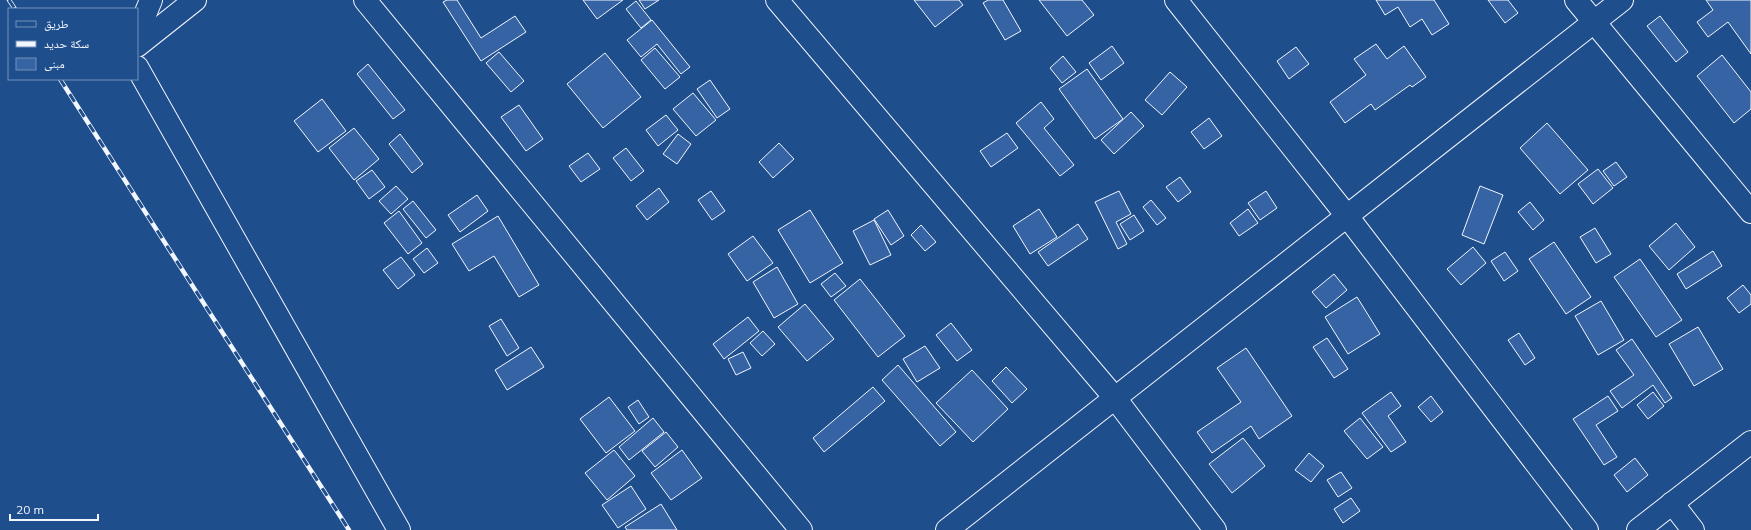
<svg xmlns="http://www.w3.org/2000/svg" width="1751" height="530" viewBox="0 0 1751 530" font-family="Mulish,'Noto Naskh Arabic',sans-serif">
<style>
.building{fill:#3563a3;stroke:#f2f6ff}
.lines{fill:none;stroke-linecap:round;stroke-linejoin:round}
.street-casing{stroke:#f2f6ff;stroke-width:24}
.secondary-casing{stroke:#f2f6ff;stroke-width:24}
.street{stroke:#1f4e8c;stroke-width:22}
.secondary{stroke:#1f4e8c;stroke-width:22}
.rail-casing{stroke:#f2f6ff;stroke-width:4.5}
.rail{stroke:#1f4e8c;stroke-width:3;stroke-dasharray:9;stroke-linecap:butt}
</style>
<rect width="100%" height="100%" fill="#1f4e8c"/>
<g class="building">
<path d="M 447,0 L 457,0 L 481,38 L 515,16 L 526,32 L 481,61 L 443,2 Z"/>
<path d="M 583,0 L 623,0 L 597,19 Z"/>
<path d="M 639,0 L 659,0 L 645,9 Z"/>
<path d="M 914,0 L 959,0 L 963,5 L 935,27 Z"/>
<path d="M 988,0 L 1003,0 L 1021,31 L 1005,40 L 983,3 Z"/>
<path d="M 1039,0 L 1082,0 L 1094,15 L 1067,36 Z"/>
<path d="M 1376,0 L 1434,0 L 1449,24 L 1432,35 L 1422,19 L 1410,27 L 1398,7 L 1385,15 Z"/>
<path d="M 1488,0 L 1508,0 L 1518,13 L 1505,23 Z"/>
<path d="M 1706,0 L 1751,0 L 1751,54 L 1728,22 L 1708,37 L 1697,22 L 1713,10 Z"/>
<path d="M 636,1 L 651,20 L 641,28 L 626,9 Z"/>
<path d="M 1660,16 L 1688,52 L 1676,62 L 1647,26 Z"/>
<path d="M 652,20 L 690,67 L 681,74 L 657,44 L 641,57 L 627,40 Z"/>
<path d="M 1376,44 L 1387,59 L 1404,46 L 1426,77 L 1412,87 L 1410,85 L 1375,110 L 1371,104 L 1345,123 L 1330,102 L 1366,75 L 1354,59 Z"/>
<path d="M 1112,46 L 1124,63 L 1101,80 L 1089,63 Z"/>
<path d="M 1296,47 L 1309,64 L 1289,79 L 1277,61 Z"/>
<path d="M 655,48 L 680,77 L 665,89 L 641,60 Z"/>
<path d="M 499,52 L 524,81 L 511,92 L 486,63 Z"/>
<path d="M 605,53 L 641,97 L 603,128 L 567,84 Z"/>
<path d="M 1722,55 L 1751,92 L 1751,109 L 1734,123 L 1697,76 Z"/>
<path d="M 1063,56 L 1076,72 L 1062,83 L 1050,68 Z"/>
<path d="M 368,64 L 405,110 L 393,119 L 357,74 Z"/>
<path d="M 1087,69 L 1123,119 L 1095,139 L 1059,89 Z"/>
<path d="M 1170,72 L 1187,87 L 1162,115 L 1145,100 Z"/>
<path d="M 710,80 L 730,109 L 717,118 L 697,89 Z"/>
<path d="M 693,93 L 716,120 L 696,136 L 673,109 Z"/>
<path d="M 322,99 L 346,131 L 318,152 L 294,121 Z"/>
<path d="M 1041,102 L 1054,119 L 1044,128 L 1074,165 L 1060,176 L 1016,123 Z"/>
<path d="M 519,105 L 543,139 L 526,151 L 501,117 Z"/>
<path d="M 1131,112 L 1144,126 L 1114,154 L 1101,140 Z"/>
<path d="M 666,115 L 678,130 L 658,146 L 646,130 Z"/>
<path d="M 1209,118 L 1222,136 L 1204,149 L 1191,132 Z"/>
<path d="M 1547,123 L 1588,170 L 1560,194 L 1520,148 Z"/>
<path d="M 354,128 L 379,159 L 354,180 L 329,148 Z"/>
<path d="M 1007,133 L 1018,148 L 991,167 L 980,151 Z"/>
<path d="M 400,134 L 423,164 L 412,173 L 389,144 Z"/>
<path d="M 678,134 L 691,144 L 677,164 L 663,154 Z"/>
<path d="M 779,143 L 794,159 L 773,178 L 759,162 Z"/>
<path d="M 626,148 L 644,171 L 631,181 L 613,158 Z"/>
<path d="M 588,153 L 600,169 L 581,182 L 569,166 Z"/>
<path d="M 1616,162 L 1627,177 L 1614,186 L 1603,171 Z"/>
<path d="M 1598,169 L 1613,188 L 1593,204 L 1578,184 Z"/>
<path d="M 372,170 L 385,187 L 369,199 L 356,181 Z"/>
<path d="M 1180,177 L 1191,192 L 1178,202 L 1166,187 Z"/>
<path d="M 396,186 L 408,199 L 391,214 L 379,201 Z"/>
<path d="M 1480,186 L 1503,195 L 1484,244 L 1462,235 Z"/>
<path d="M 659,188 L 669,202 L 647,220 L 636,206 Z"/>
<path d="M 711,191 L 725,211 L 712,220 L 698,200 Z"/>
<path d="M 1119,191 L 1131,214 L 1116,222 L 1127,244 L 1118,249 L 1095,202 Z"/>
<path d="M 1266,191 L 1277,208 L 1260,220 L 1248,203 Z"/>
<path d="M 477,195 L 488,211 L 460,232 L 448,215 Z"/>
<path d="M 1151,200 L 1166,218 L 1157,225 L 1143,207 Z"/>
<path d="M 413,201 L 436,230 L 426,238 L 403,209 Z"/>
<path d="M 1530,202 L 1544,220 L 1533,230 L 1518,212 Z"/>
<path d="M 1039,209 L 1057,237 L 1030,254 L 1013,226 Z"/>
<path d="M 1248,209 L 1258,223 L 1239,236 L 1230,223 Z"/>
<path d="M 810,210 L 843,263 L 810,283 L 778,230 Z"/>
<path d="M 888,210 L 904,236 L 891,245 L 874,219 Z"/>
<path d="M 399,211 L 422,243 L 408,254 L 384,223 Z"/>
<path d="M 1134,215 L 1144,231 L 1130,240 L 1120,224 Z"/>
<path d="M 498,216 L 539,285 L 519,297 L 494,256 L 469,271 L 452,244 Z"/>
<path d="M 874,220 L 891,255 L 870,265 L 853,231 Z"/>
<path d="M 1676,223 L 1695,247 L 1669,270 L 1649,246 Z"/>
<path d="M 1078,224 L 1088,239 L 1048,266 L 1038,252 Z"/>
<path d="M 921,225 L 936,242 L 925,251 L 911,235 Z"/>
<path d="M 1595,228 L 1611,254 L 1596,263 L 1580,237 Z"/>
<path d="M 753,236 L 773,263 L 747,281 L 728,254 Z"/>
<path d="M 1554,242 L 1591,297 L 1566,314 L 1529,259 Z"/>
<path d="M 1473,247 L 1486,263 L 1461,285 L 1447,269 Z"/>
<path d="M 427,248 L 438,263 L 424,273 L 413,259 Z"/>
<path d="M 1713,251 L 1722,266 L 1686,289 L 1677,274 Z"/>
<path d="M 1505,252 L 1518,271 L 1504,281 L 1491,261 Z"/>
<path d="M 401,257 L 415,275 L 398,289 L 383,270 Z"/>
<path d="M 1640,259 L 1682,320 L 1656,337 L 1614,277 Z"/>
<path d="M 777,267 L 798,304 L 774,318 L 753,282 Z"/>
<path d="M 835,273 L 846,286 L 831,297 L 821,284 Z"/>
<path d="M 1334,274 L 1347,290 L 1326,308 L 1312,292 Z"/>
<path d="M 860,279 L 905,336 L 878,357 L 834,300 Z"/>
<path d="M 1743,285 L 1751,295 L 1751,304 L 1739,313 L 1727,298 Z"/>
<path d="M 1357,297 L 1380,334 L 1348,354 L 1325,317 Z"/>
<path d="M 1601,301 L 1624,340 L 1598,355 L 1575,316 Z"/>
<path d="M 805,304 L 834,339 L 807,361 L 778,327 Z"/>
<path d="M 748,317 L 759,331 L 724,359 L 713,344 Z"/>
<path d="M 501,319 L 519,348 L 507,356 L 489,326 Z"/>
<path d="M 951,323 L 972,350 L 957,361 L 936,335 Z"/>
<path d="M 1698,327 L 1723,369 L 1694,386 L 1669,344 Z"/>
<path d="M 763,331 L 775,344 L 762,356 L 750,343 Z"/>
<path d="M 1519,333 L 1535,358 L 1525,365 L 1508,340 Z"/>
<path d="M 1327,338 L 1348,369 L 1334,378 L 1313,347 Z"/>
<path d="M 1632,339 L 1672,398 L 1665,403 L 1653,385 L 1622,408 L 1610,391 L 1634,375 L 1616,350 Z"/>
<path d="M 925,346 L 940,368 L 917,382 L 903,359 Z"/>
<path d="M 531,347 L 544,367 L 507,390 L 495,370 Z"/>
<path d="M 1246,348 L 1292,416 L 1259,439 L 1251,426 L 1212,453 L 1197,432 L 1241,402 L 1217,368 Z"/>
<path d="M 743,352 L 751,368 L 736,375 L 728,359 Z"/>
<path d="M 898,365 L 956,432 L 940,446 L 882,380 Z"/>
<path d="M 1006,367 L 1027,389 L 1012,403 L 992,381 Z"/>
<path d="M 972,370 L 1008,409 L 973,442 L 936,403 Z"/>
<path d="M 873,387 L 885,401 L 824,452 L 813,438 Z"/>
<path d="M 1391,392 L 1401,406 L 1388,416 L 1406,442 L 1391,452 L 1362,413 Z"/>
<path d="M 1653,392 L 1664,406 L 1648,419 L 1637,405 Z"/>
<path d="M 1431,396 L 1443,412 L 1431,422 L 1418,407 Z"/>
<path d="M 1608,396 L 1618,411 L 1596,425 L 1617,457 L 1604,465 L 1573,419 Z"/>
<path d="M 609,397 L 635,431 L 606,453 L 580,419 Z"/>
<path d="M 638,400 L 649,417 L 639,424 L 628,407 Z"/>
<path d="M 653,418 L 664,432 L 629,460 L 619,447 Z"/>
<path d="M 1360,418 L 1383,447 L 1367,459 L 1344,431 Z"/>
<path d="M 666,432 L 678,447 L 655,467 L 642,451 Z"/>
<path d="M 1243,438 L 1265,466 L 1232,493 L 1209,464 Z"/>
<path d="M 614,450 L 635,476 L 607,500 L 585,473 Z"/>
<path d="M 682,450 L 702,478 L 671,500 L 651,473 Z"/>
<path d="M 1309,453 L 1324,466 L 1311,482 L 1295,470 Z"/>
<path d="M 1635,458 L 1648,475 L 1627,492 L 1614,475 Z"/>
<path d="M 1341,472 L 1352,488 L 1338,497 L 1327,480 Z"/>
<path d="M 631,486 L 646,509 L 618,528 L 602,505 Z"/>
<path d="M 1351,498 L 1360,511 L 1343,523 L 1334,509 Z"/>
<path d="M 661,504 L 677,530 L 627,530 L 625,527 Z"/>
</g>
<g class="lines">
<defs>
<g id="street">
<path d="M 365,0 L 801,530"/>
<path d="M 777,0 L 1115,398 L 1215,530"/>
<path d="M 1176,0 L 1347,216 L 1587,530"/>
<path d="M 1576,0 L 1751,212"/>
<path d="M 137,34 L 151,0"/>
<path d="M 137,67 L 399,530"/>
<path d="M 1672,503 L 1693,530"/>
<path d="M 947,530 L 1622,0"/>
<path d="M 1638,530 L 1751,442"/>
</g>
<path id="secondary" d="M 137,46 L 195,0"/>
</defs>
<use href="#street" class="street-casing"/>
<use href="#secondary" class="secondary-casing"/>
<use href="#street" class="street"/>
<use href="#secondary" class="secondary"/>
<defs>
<g id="rail">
<path d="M 9,0 L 15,9"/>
<path d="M 60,79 L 349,530"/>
</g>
</defs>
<use href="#rail" class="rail-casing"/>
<use href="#rail" class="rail"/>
</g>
<rect x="8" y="8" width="130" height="72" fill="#1f4e8c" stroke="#7391ba"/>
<rect x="16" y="21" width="20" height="6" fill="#1f4e8c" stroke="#7391ba"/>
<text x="44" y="28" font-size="12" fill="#f2f6ff">طريق</text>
<rect x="16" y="41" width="20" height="6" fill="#f2f6ff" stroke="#7391ba"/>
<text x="44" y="48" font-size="12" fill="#f2f6ff">سكة حديد</text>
<rect x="16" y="58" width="20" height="12" fill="#3563a3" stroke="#7391ba"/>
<text x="44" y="68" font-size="12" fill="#f2f6ff">مبنى</text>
<path d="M10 514v6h88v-6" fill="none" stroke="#f2f6ff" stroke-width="2"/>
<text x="16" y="514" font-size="12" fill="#f2f6ff" stroke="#1f4e8c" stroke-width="3" paint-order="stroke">20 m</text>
</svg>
